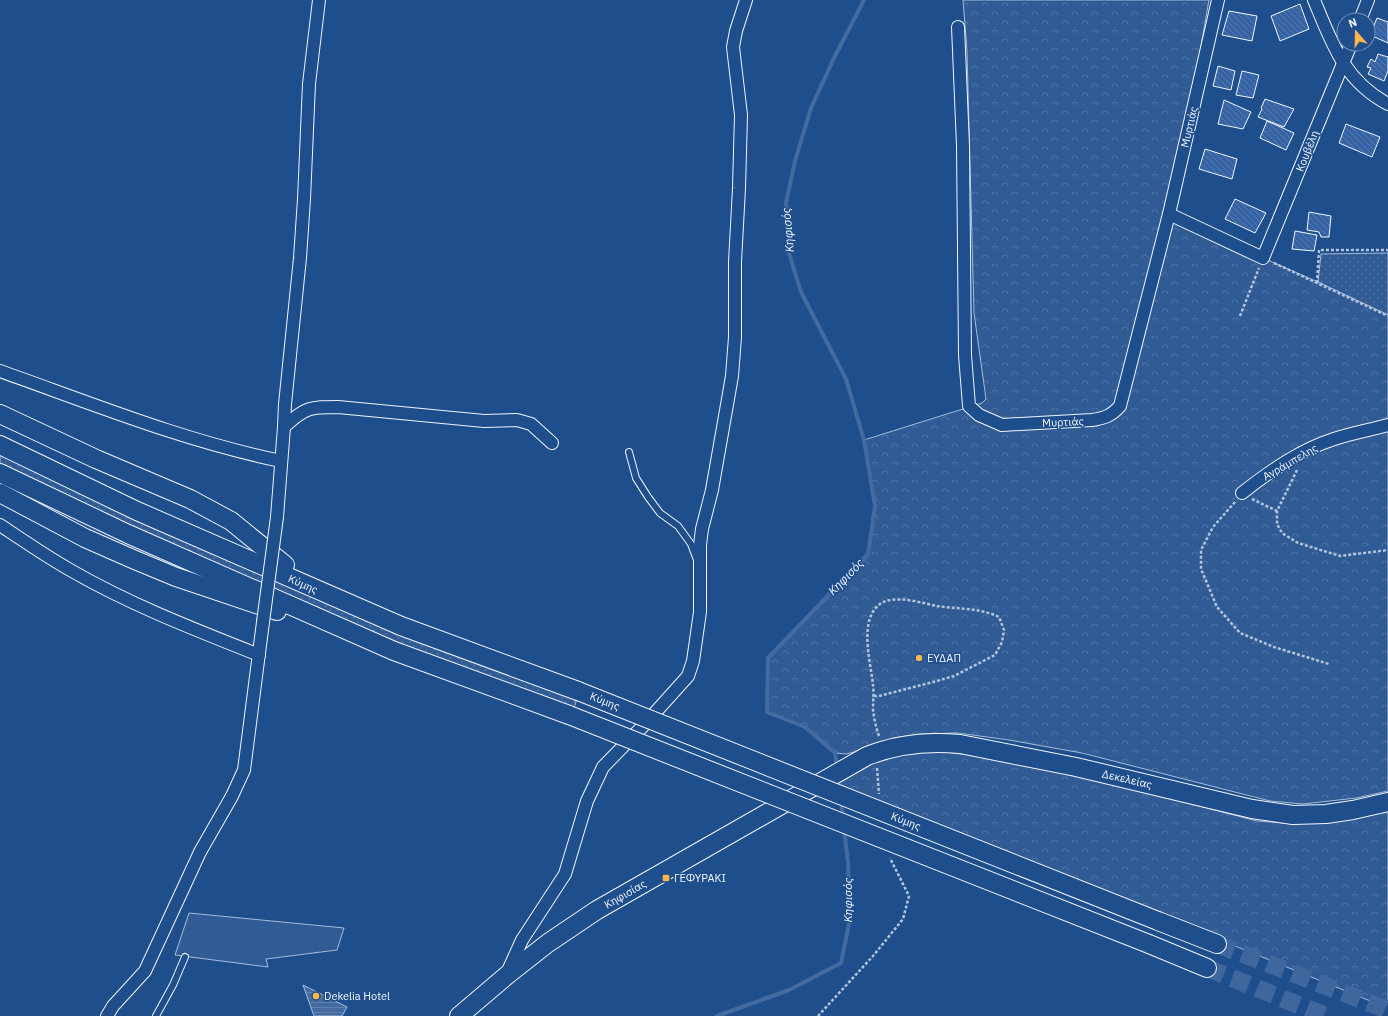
<svg xmlns="http://www.w3.org/2000/svg" width="1388" height="1016" viewBox="0 0 1388 1016" font-family="'IBM Plex Sans',sans-serif">
<style>
.grass{fill:url(#grass-dots);stroke:#a8bbd7}
.forest{fill:url(#forest-crowns);stroke:#a8bbd7}
.built{fill:#305b95;stroke:#a8bbd7}
.water{fill:url(#water-rules);stroke:#a8bbd7}
.lines{fill:none;stroke-linecap:round;stroke-linejoin:round}
.stream{stroke:#446ba0;stroke-width:4}
.building{fill:url(#building-back-hatch);stroke:#f2f6ff}
.secondary-tunnel{stroke:#3f679d;stroke-width:18;stroke-dasharray:18 9;stroke-linecap:butt}
.lane-casing{stroke:#f2f6ff;stroke-width:8}
.street-casing{stroke:#f2f6ff;stroke-width:14}
.secondary-casing{stroke:#f2f6ff;stroke-width:20}
.path{stroke:#b3c4dc;stroke-width:2.5;stroke-dasharray:3 2;stroke-linecap:butt}
.lane{stroke:#1f4e8c;stroke-width:6}
.street{stroke:#1f4e8c;stroke-width:12}
.secondary{stroke:#1f4e8c;stroke-width:18}
.street-bridge-casing{stroke:#f2f6ff;stroke-width:14;stroke-linecap:butt}
.secondary-bridge-casing{stroke:#f2f6ff;stroke-width:20;stroke-linecap:butt}
.street-bridge{stroke:#1f4e8c;stroke-width:12}
.secondary-bridge{stroke:#1f4e8c;stroke-width:18}
.poi-dot{fill:#ffb74d;stroke:#1f4e8c;stroke-width:1.5}
.labels{text-anchor:middle;stroke-width:3;stroke-linejoin:round;paint-order:stroke}
.street-label{font-size:11px;fill:#f2f6ff;stroke:#1f4e8c}
.poi-label{font-size:11px;fill:#f2f6ff;stroke:#1f4e8c;text-anchor:start}
.water-label{font-size:12px;font-style:italic;fill:#f2f6ff;stroke:#1f4e8c}
</style>
<defs>
<pattern id="grass-dots" width="8" height="8" patternUnits="userSpaceOnUse"><rect width="8" height="8" fill="#305b95"/><path d="M2 2h.1M6 6h.1" fill="none" stroke="#4e73a5" stroke-width="1.8" stroke-linecap="round"/></pattern>
<pattern id="forest-crowns" width="20" height="18" patternUnits="userSpaceOnUse"><rect width="20" height="18" fill="#305b95"/><path d="M2 6a3 3 0 1 1 6 0M12 15a3 3 0 1 1 6 0" fill="none" stroke="#4e73a5"/></pattern>
<pattern id="water-rules" width="6" height="5" patternUnits="userSpaceOnUse"><rect width="6" height="5" fill="#446ba0"/><path d="M0 2.5h6" fill="none" stroke="#5f81ae"/></pattern>
<pattern id="building-back-hatch" width="6" height="6" patternUnits="userSpaceOnUse"><rect width="6" height="6" fill="#3563a3"/><path d="M-1 5l2 2M0 0l6 6M5-1l2 2" fill="none" stroke="#537ab1"/></pattern>
</defs>
<rect width="100%" height="100%" fill="#1f4e8c"/>
<g class="grass">
<path d="M 1388,253 L 1388,315 L 1318,282 L 1321,254 Z"/>
<path d="M 0,454 L 577,699 L 574,708 L 397,643 L 128,526 L 0,464 Z"/>
</g>
<g class="forest">
<path d="M 963,0 L 1209,0 L 1171,218 L 1318,282 L 1388,315 L 1388,791 L 1356,798 L 1303,804 L 1270,801 L 1082,753 L 1009,740 L 958,733 L 920,734 L 893,738 L 863,750 L 846,754 L 835,753 L 805,727 L 767,712 L 768,658 L 868,554 L 875,506 L 864,440 L 982,403 L 986,399 L 974,313 L 967,51 Z"/>
<path d="M 922,749 L 1000,759 L 1079,775 L 1257,821 L 1297,824 L 1356,817 L 1388,809 L 1388,1000 L 1385,1007 L 827,780 L 869,760 Z"/>
</g>
<path class="built" d="M 189,913 L 344,928 L 337,950 L 266,959 L 268,967 L 175,955 Z"/>
<path class="water" d="M 303,985 L 347,1007 L 342,1016 L 314,1016 Z"/>
<g class="lines">
<g class="stream">
<path d="M 837,768 L 835,753 L 805,727 L 767,712 L 768,658 L 868,554 L 875,506 L 864,440 L 846,379 L 801,292 L 789,253 L 786,203 L 795,161 L 811,108 L 834,58 L 864,0"/>
<path d="M 841,801 L 843,818"/>
<path d="M 717,1016 L 789,990 L 841,963 L 850,919 L 848,862 L 844,829"/>
</g>
</g>
<g class="building">
<path d="M 1300,4 L 1309,29 L 1280,41 L 1271,16 Z"/>
<path d="M 1229,11 L 1257,16 L 1252,41 L 1222,35 Z"/>
<path d="M 1377,18 L 1388,22 L 1388,43 L 1370,35 Z"/>
<path d="M 1378,54 L 1388,57 L 1388,71 L 1384,81 L 1368,74 L 1371,68 L 1367,67 L 1371,59 L 1375,62 Z"/>
<path d="M 1218,66 L 1235,71 L 1231,90 L 1213,86 Z"/>
<path d="M 1242,71 L 1259,75 L 1253,98 L 1236,95 Z"/>
<path d="M 1265,99 L 1294,109 L 1284,127 L 1258,117 L 1262,109 L 1261,108 Z"/>
<path d="M 1224,100 L 1251,112 L 1243,129 L 1218,124 Z"/>
<path d="M 1267,121 L 1294,133 L 1286,150 L 1260,138 Z"/>
<path d="M 1346,124 L 1380,137 L 1372,157 L 1339,143 Z"/>
<path d="M 1205,149 L 1237,159 L 1232,179 L 1199,169 Z"/>
<path d="M 1235,199 L 1266,213 L 1255,233 L 1225,219 Z"/>
<path d="M 1309,212 L 1331,216 L 1329,237 L 1321,237 L 1319,232 L 1307,230 Z"/>
<path d="M 1295,231 L 1317,235 L 1314,251 L 1292,249 Z"/>
</g>
<g class="lines">
<g class="secondary-tunnel">
<path d="M 1217,944 L 1388,1010"/>
<path d="M 1207,968 L 1326,1016"/>
</g>
<defs>
<g id="lane">
<path d="M 629,452 L 636,478 L 648,497 L 660,513 L 678,526 L 691,544 L 697,560"/>
<path d="M 156,1016 L 173,985 L 185,957"/>
</g>
<g id="street">
<path d="M 1314,0 C 1332,43 1344,81 1388,104"/>
<path d="M 1360,20 L 1368,0"/>
<path d="M 958,27 L 963,146 L 965,355 L 969,406 L 979,415 L 1002,425 L 1092,420 C 1105,418 1111,416 1120,406 L 1169,214 L 1218,0"/>
<path d="M 1169,214 L 1263,258 L 1351,44"/>
<path d="M 0,371 C 93,404 184,441 281,461"/>
<path d="M 284,427 C 305,407 310,407 338,407 L 484,421 L 517,420 L 531,424 L 552,443"/>
<path d="M 1242,493 C 1270,471 1300,450 1334,439 C 1352,433 1370,430 1388,425"/>
<path d="M 277,517 L 284,427 L 285,404 L 300,258 L 304,199 L 309,84 L 319,0"/>
<path d="M 0,525 C 24,541 47,557 72,571 C 131,605 196,630 259,655"/>
<path d="M 507,973 L 522,940 L 565,874 L 587,801 L 603,767 L 644,725 L 688,676 L 693,661 L 700,612 L 700,545 L 702,529 L 712,490 L 728,399 L 732,376 L 735,337 L 735,262 L 739,188 L 741,115 L 733,47 L 736,31 L 746,0"/>
<path d="M 107,1016 L 113,1006 L 145,971 L 200,852 L 232,796 L 244,770 L 263,622"/>
</g>
<g id="secondary">
<path d="M 0,414 L 96,459 L 190,499 L 231,521 L 285,565"/>
<path d="M 0,445 L 137,511 L 401,626 L 578,691"/>
<path d="M 0,473 L 128,534 L 394,651 L 569,715"/>
<path d="M 0,493 L 85,538 L 135,560 L 176,577 L 277,611"/>
<path d="M 1158,921 L 1217,944"/>
<path d="M 1149,944 L 1207,968"/>
<path d="M 459,1016 L 506,976 L 548,943 L 597,910 L 867,756 C 897,744 928,741 960,744 L 1076,767 L 1252,809 L 1293,815 L 1326,814 L 1353,810 L 1388,802"/>
</g>
</defs>
<use href="#lane" class="lane-casing"/>
<use href="#street" class="street-casing"/>
<use href="#secondary" class="secondary-casing"/>
<g class="path">
<path d="M 1274,263 L 1388,316"/>
<path d="M 1317,283 L 1319,250 L 1388,250"/>
<path d="M 1240,316 L 1259,268"/>
<path d="M 1297,470 L 1277,511 L 1277,524 L 1282,533 L 1298,543 L 1340,556 L 1388,550"/>
<path d="M 1252,499 L 1277,511"/>
<path d="M 1235,502 L 1213,527 L 1201,550 L 1201,569 L 1217,607 L 1240,633 L 1274,647 L 1329,664"/>
<path d="M 874,696 L 879,696 L 937,681 L 954,676 L 995,655 L 1002,642 L 1004,630 L 999,617 C 981,608 957,609 937,606 C 922,603 894,594 880,604 C 858,620 871,663 873,685 C 874,693 873,701 873,710 C 874,718 876,728 879,736"/>
<path d="M 877,768 L 879,794"/>
<path d="M 818,1016 L 873,956 L 903,919 L 909,896 L 890,858"/>
</g>
<use href="#lane" class="lane"/>
<use href="#street" class="street"/>
<use href="#secondary" class="secondary"/>
<defs>
<path id="street-bridge" d="M 263,622 L 277,517"/>
<g id="secondary-bridge">
<path d="M 578,691 L 1158,921"/>
<path d="M 569,715 L 1149,944"/>
</g>
</defs>
<use href="#street-bridge" class="street-bridge-casing"/>
<use href="#secondary-bridge" class="secondary-bridge-casing"/>
<use href="#street-bridge" class="street-bridge"/>
<use href="#secondary-bridge" class="secondary-bridge"/>
</g>
<g class="poi-dot">
<circle cx="919" cy="658" r="4"/>
<rect x="662" y="874" width="8" height="8" rx="2"/>
<circle cx="316" cy="996" r="4"/>
</g>
<g class="labels">
<g class="street-label">
<text transform="translate(1189 127) rotate(-77)" y="4">Μυρτιάς</text>
<text transform="translate(1307 151) rotate(-68)" y="4">Κουβέλη</text>
<text transform="translate(1063 422) rotate(-3)" y="4">Μυρτιάς</text>
<text transform="translate(1290 462) rotate(-30)" y="4">Αγράμπελης</text>
<text transform="translate(303 584) rotate(24)" y="4">Κύμης</text>
<text transform="translate(605 701) rotate(22)" y="4">Κύμης</text>
<text transform="translate(1127 779) rotate(13)" y="4">Δεκελείας</text>
<text transform="translate(906 821) rotate(22)" y="4">Κύμης</text>
<text transform="translate(625 894) rotate(-30)" y="4">Κηφισίας</text>
</g>
<g class="poi-label">
<text x="927" y="662">ΕΥΔΑΠ</text>
<text x="674" y="882">ΓΕΦΥΡΑΚΙ</text>
<text x="324" y="1000">Dekelia Hotel</text>
</g>
<g class="water-label">
<text transform="translate(788 230) rotate(-95)" y="4">Κηφισός</text>
<text transform="translate(846 577) rotate(-46)" y="4">Κηφισός</text>
<text transform="translate(848 900) rotate(-90)" y="4">Κηφισός</text>
</g>
</g>
<g transform="translate(1356 32) rotate(340)"><circle r="19" fill="#1f4e8c" stroke="#7391ba"/>
<path d="M0-3L7 15L0 10L-7 15Z" fill="#ffb74d"/>
<text y="-6" font-size="11" font-weight="bold" text-anchor="middle" fill="#f2f6ff">N</text>
</g>
</svg>
